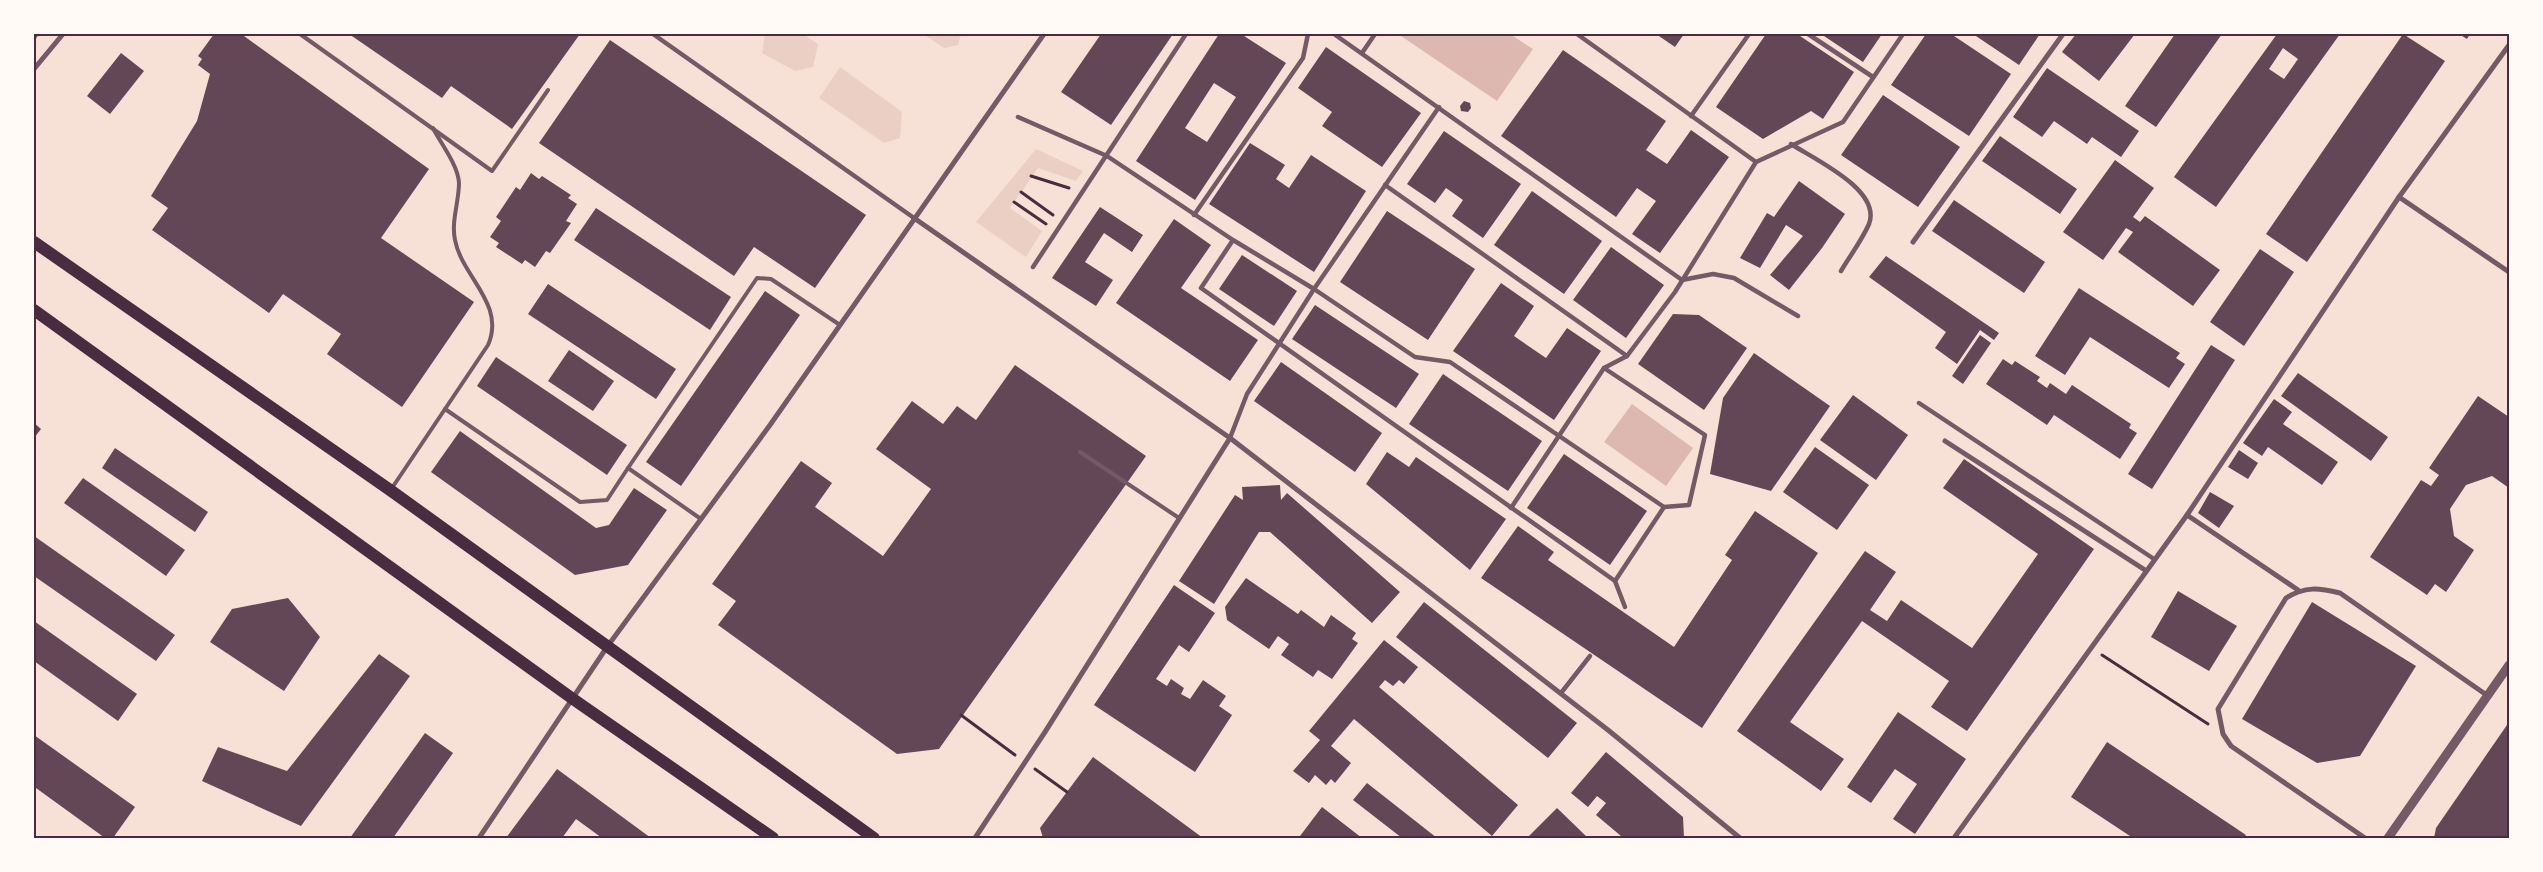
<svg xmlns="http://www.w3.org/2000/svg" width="2543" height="872" viewBox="0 0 2543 872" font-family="Inter,sans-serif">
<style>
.green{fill:#ebcfc5}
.water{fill:#dcb8b0}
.building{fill:#644757;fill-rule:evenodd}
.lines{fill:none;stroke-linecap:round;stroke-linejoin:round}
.path{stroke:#4a2c40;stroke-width:3}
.service{stroke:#755966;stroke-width:4}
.pedestrian{stroke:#755966;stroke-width:4.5}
.minor{stroke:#755966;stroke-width:5}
.tertiary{stroke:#755966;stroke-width:9}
.primary{stroke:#4a2c40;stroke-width:12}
.neatline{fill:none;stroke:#4a2c40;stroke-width:2}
</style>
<rect width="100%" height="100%" fill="#f7e1d7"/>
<g class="green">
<path d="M 765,34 L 803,34 L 818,44 L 813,67 L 795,71 L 762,53 Z"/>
<path d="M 923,34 L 961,34 L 958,45 L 944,48 Z"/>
<path d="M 840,67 L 902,112 L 900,138 L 884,143 L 819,98 Z"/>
<path d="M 1036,149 L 1083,171 L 1076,181 L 1038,168 L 1010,208 L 1042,231 L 1026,257 L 976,222 Z"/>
</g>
<g class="water">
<path d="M 1398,34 L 1510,34 L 1533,49 L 1497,101 Z"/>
<path d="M 1632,404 L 1693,448 L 1666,486 L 1604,442 Z"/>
</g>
<g class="building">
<path d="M 214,34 L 245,34 L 244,36 L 429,169 L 381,238 L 474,302 L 402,407 L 327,354 L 341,334 L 283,294 L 269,313 L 152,230 L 168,208 L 151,196 L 197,121 L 210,74 L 198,65 L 202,59 L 198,56 Z"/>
<path d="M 349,34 L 580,34 L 512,129 L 451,86 L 442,98 Z"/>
<path d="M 1101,34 L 1173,34 L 1111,125 L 1061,92 Z"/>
<path d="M 1219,34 L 1241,34 L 1286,63 L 1195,200 L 1136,161 ZM 1214,83 L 1236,97 L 1207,142 L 1185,128 Z"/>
<path d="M 1656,34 L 1684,34 L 1675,47 Z"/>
<path d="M 1766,34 L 1797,34 L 1854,72 L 1823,119 L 1811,111 L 1763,139 L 1716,107 Z"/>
<path d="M 1821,34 L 1882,34 L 1863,62 Z"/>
<path d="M 1926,34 L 1951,34 L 2011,74 L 1969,136 L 1891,85 Z"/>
<path d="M 1973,34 L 2040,34 L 2019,65 Z"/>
<path d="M 2076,34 L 2135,34 L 2099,81 L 2062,52 Z"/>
<path d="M 2175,34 L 2222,34 L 2156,127 L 2125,106 Z"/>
<path d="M 2277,34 L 2340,34 L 2216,207 L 2174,177 ZM 2283,48 L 2298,59 L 2284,79 L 2269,69 Z"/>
<path d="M 2403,34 L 2445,61 L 2307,262 L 2266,234 Z"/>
<path d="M 2459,34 L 2470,34 L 2467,39 Z"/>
<path d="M 610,40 L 866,215 L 815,288 L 754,247 L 734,276 L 539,143 Z"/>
<path d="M 1326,47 L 1421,113 L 1382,167 L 1322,126 L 1332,112 L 1298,88 Z"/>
<path d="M 1563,50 L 1666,121 L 1646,150 L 1667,164 L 1691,130 L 1729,157 L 1660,253 L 1632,234 L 1656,201 L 1637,188 L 1616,217 L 1501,136 Z"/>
<path d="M 121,53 L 144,71 L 110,114 L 87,96 Z"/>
<path d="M 2047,68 L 2139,131 L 2121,157 L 2092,137 L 2087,144 L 2054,121 L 2042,137 L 2013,117 Z"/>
<path d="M 1883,95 L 1960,147 L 1918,207 L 1841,155 Z"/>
<path d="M 1464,101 L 1470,103 L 1471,108 L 1468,112 L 1461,111 L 1460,106 Z"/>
<path d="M 1444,131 L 1521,184 L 1483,238 L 1452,216 L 1463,200 L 1446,188 L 1435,203 L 1407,184 Z"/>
<path d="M 2000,136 L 2077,189 L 2060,214 L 1982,161 Z"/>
<path d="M 1250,143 L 1285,165 L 1276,179 L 1289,188 L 1311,155 L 1366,191 L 1314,272 L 1209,204 Z"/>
<path d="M 2115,160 L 2154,188 L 2133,217 L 2140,222 L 2145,216 L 2220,270 L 2193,306 L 2118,252 L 2133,232 L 2126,228 L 2103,260 L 2063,232 Z"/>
<path d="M 531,173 L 539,179 L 542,176 L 571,195 L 568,198 L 577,204 L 566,221 L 571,223 L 550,253 L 546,251 L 535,267 L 525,260 L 522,264 L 496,247 L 499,243 L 490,237 L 501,221 L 496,217 L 516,187 L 520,190 Z"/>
<path d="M 1799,181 L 1845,214 L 1822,248 L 1789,290 L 1770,275 L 1803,236 L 1786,225 L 1760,268 L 1740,258 L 1767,213 L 1774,217 Z"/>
<path d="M 1532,191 L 1602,241 L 1564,294 L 1494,245 Z"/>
<path d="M 1954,200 L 2045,262 L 2024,293 L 1932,231 Z"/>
<path d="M 1100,207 L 1143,235 L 1132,252 L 1104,233 L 1085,262 L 1113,280 L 1096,306 L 1052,278 Z"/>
<path d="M 596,208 L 731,297 L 710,330 L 574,240 Z"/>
<path d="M 1387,211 L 1475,269 L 1428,340 L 1340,282 Z"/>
<path d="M 1174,219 L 1211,245 L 1181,288 L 1258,340 L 1230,381 L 1116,303 Z"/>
<path d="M 1611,247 L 1664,285 L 1626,338 L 1573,300 Z"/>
<path d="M 2260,249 L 2294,272 L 2244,346 L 2210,322 Z"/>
<path d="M 1242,255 L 1297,291 L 1274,326 L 1219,289 Z"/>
<path d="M 1886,256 L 1999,333 L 1994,340 L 1980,330 L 1957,364 L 1935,348 L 1946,332 L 1869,277 Z"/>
<path d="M 1501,283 L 1534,306 L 1514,336 L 1546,358 L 1567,328 L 1601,351 L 1554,420 L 1453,351 Z"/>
<path d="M 548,284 L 676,369 L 656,399 L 528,314 Z"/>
<path d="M 2079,288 L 2180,353 L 2176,358 L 2185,364 L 2169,388 L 2090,337 L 2065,375 L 2035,356 Z"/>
<path d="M 765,291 L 800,315 L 681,486 L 646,462 Z"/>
<path d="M 1315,305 L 1419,374 L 1396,408 L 1292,339 Z"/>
<path d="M 1673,314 L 1699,315 L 1747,348 L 1704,410 L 1638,364 Z"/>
<path d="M 1980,335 L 1991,343 L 1963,384 L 1952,376 Z"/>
<path d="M 2211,345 L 2235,360 L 2152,489 L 2128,474 Z"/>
<path d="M 569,350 L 614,381 L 593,411 L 548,381 Z"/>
<path d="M 1754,353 L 1830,406 L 1771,491 L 1710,474 L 1723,398 Z"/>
<path d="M 496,357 L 627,445 L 607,475 L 477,386 Z"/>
<path d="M 2003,359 L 2012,365 L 2015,361 L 2040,377 L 2037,381 L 2047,388 L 2050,383 L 2066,394 L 2072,385 L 2131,424 L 2129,428 L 2137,433 L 2120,459 L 2054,415 L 2047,425 L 1986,384 Z"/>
<path d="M 1281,362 L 1382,433 L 1355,472 L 1254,401 Z"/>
<path d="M 1015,365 L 1146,456 L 939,749 L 897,754 L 718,625 L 736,601 L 712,584 L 801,461 L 832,483 L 815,507 L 883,556 L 931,489 L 876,449 L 912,401 L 943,424 L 957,406 L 976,420 Z"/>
<path d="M 2298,373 L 2388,437 L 2371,461 L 2281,396 Z"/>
<path d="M 1443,374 L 1542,441 L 1508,491 L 1409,424 Z"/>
<path d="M 1853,395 L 1908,435 L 1876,480 L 1820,440 Z"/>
<path d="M 2478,396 L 2509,417 L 2509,488 L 2492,476 L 2466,485 L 2450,509 L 2454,536 L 2474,550 L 2446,592 L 2435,584 L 2427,595 L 2370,557 L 2421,480 L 2431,486 L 2439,475 L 2429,468 Z"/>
<path d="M 2274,399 L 2292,412 L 2283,424 L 2338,462 L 2322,485 L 2268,447 L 2262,456 L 2243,443 Z"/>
<path d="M 34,423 L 41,429 L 34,438 Z"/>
<path d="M 460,431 L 596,528 L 609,525 L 634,488 L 667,510 L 628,565 L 575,575 L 431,472 Z"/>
<path d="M 1815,447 L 1869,485 L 1837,530 L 1783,492 Z"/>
<path d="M 115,448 L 208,512 L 195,532 L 102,468 Z"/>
<path d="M 2239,450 L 2258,463 L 2248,479 L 2228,467 Z"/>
<path d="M 1387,452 L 1409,467 L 1416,457 L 1506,519 L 1470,570 L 1366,484 Z"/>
<path d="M 1564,454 L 1647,511 L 1610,565 L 1527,508 Z"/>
<path d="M 1964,459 L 2094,549 L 1967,731 L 1931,707 L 1949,681 L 1862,621 L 1790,722 L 1844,759 L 1821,791 L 1737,731 L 1865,551 L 1896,572 L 1870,610 L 1887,621 L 1901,600 L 1972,648 L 2038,554 L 1943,488 Z"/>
<path d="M 83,478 L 185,550 L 166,576 L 64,503 Z"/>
<path d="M 1280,485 L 1281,500 L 1287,493 L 1400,592 L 1372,623 L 1270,532 L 1259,532 L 1214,604 L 1179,581 L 1235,495 L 1243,500 L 1242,487 Z"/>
<path d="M 2210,492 L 2234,506 L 2219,528 L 2198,513 Z"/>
<path d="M 1755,511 L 1818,553 L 1702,728 L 1481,578 L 1518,526 L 1554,552 L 1548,560 L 1674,647 L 1732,560 L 1725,555 Z"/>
<path d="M 34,536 L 175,635 L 156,661 L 34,576 Z"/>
<path d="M 1246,578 L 1298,614 L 1301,610 L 1324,627 L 1331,615 L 1356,633 L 1352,639 L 1358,643 L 1332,679 L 1318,670 L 1313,677 L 1281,655 L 1289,644 L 1278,636 L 1269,649 L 1227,620 L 1225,607 Z"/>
<path d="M 1174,585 L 1215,613 L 1189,652 L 1179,645 L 1156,679 L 1167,686 L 1171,679 L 1184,688 L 1181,694 L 1190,699 L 1203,680 L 1226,696 L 1219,706 L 1232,715 L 1195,772 L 1094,705 Z"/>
<path d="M 2178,591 L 2237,626 L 2209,671 L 2151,637 Z"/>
<path d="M 288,598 L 320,637 L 284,691 L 210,642 L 232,609 Z"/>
<path d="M 1424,602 L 1577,723 L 1548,758 L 1396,637 Z"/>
<path d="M 2312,602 L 2416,666 L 2360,756 L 2317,763 L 2242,719 Z"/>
<path d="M 34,621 L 137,694 L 118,721 L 34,661 Z"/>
<path d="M 1384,640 L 1418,667 L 1404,684 L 1399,680 L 1393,686 L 1385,680 L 1379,687 L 1518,805 L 1492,836 L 1354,719 L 1331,746 L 1351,763 L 1335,783 L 1331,779 L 1326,785 L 1315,775 L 1309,783 L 1293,771 L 1320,740 L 1309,731 Z"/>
<path d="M 379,654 L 410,676 L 301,826 L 202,781 L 218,747 L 287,771 Z"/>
<path d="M 1898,712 L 1966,759 L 1915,834 L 1893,819 L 1917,784 L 1895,769 L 1871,803 L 1847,787 Z"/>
<path d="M 2509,722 L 2509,838 L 2434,838 L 2436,828 Z"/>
<path d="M 425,733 L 453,753 L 393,838 L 350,838 Z"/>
<path d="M 34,735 L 135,807 L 113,838 L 105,838 L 36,788 L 34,792 Z"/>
<path d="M 2107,742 L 2246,835 L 2244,838 L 2133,838 L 2071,797 Z"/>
<path d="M 1606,752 L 1683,817 L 1684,838 L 1619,838 L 1621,836 L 1596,815 L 1606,803 L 1597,796 L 1588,807 L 1571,793 Z"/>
<path d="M 1093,757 L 1203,838 L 1043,838 L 1040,828 Z"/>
<path d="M 557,769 L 651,838 L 602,838 L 576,819 L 562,838 L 506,838 Z"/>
<path d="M 1367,783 L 1437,838 L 1402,838 L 1353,800 Z"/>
<path d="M 1322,807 L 1362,838 L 1303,838 L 1300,836 Z"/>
<path d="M 1557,808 L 1588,838 L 1527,838 Z"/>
</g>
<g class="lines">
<g class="path">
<path d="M 1031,176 L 1069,188"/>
<path d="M 1021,192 L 1053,215"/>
<path d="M 1014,202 L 1046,224"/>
<path d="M 2102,655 L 2208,724"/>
<path d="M 961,715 L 1015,755"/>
<path d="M 1035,769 L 1067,792"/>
</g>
<g class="service">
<path d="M 300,34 L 492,171 L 548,90"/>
<path d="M 445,409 L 580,502 L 607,500 L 628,468"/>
<path d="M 1080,452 L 1179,518"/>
<path d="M 392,488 L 488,345 C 506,304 462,277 455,240 C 451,221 459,202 459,183 C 458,165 441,144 433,128"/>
<path d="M 701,519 L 628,468 L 757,278 L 771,279 L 840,325"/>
</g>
<g class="pedestrian">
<path d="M 653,34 L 914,218"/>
<path d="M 1334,34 L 1682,280 L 1713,274 L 1734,278 L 1798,316"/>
<path d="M 1577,34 L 1756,162"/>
<path d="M 1808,34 L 1873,77"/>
<path d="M 1362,53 L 1375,34"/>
<path d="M 1691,116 L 1749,34"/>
<path d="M 1018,117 L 1107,156 L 1233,240 L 1314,289 L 1415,357 L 1450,362 L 1664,507 L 1615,581 L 1201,288 L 1233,240"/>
<path d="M 1791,144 C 1814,159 1882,190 1869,224 C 1862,240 1850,256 1841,271"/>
<path d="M 1385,185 L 1627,356"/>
<path d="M 1194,215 L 1303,58 L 1308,34"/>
<path d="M 1033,267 L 1186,34"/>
<path d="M 1604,368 L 1705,435 L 1689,505 L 1664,507"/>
<path d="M 1919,403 L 2154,559"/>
<path d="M 1230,438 L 1247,394 L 1314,289 L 1439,107"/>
<path d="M 1511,508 L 1604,368 L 1627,356 L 1675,292 L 1756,162 L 1843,122 L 1903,34"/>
<path d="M 1615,581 L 1625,607"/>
<path d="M 1561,693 L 1590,656"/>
</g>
<g class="minor">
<path d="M 34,37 L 36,34"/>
<path d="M 34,69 L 63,34"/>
<path d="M 2399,197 L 2509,272"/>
<path d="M 914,218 L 1230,438 L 1608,730 L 1740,838"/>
<path d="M 1913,242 L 2063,34"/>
<path d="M 1945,441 L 2145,570"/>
<path d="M 2187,515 L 2298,590"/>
<path d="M 479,838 L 607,647 L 770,425 L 1044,34"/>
<path d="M 975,838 L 1045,732 L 1230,438"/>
<path d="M 1954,838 L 2187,515 L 2399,197 L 2509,45"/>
<path d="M 2365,838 L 2231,746 L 2223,734 L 2218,709 L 2286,598 C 2305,586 2319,588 2340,593 L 2488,696"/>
</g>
<path class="tertiary" d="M 2388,838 L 2509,665"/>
<g class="primary">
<path d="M 34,242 L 390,490 L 874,838"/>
<path d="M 34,310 L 573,699 L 773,838"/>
</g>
</g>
<rect width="2543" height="872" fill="none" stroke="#fffaf5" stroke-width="70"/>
<rect x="35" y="35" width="2473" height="802" class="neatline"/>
</svg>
